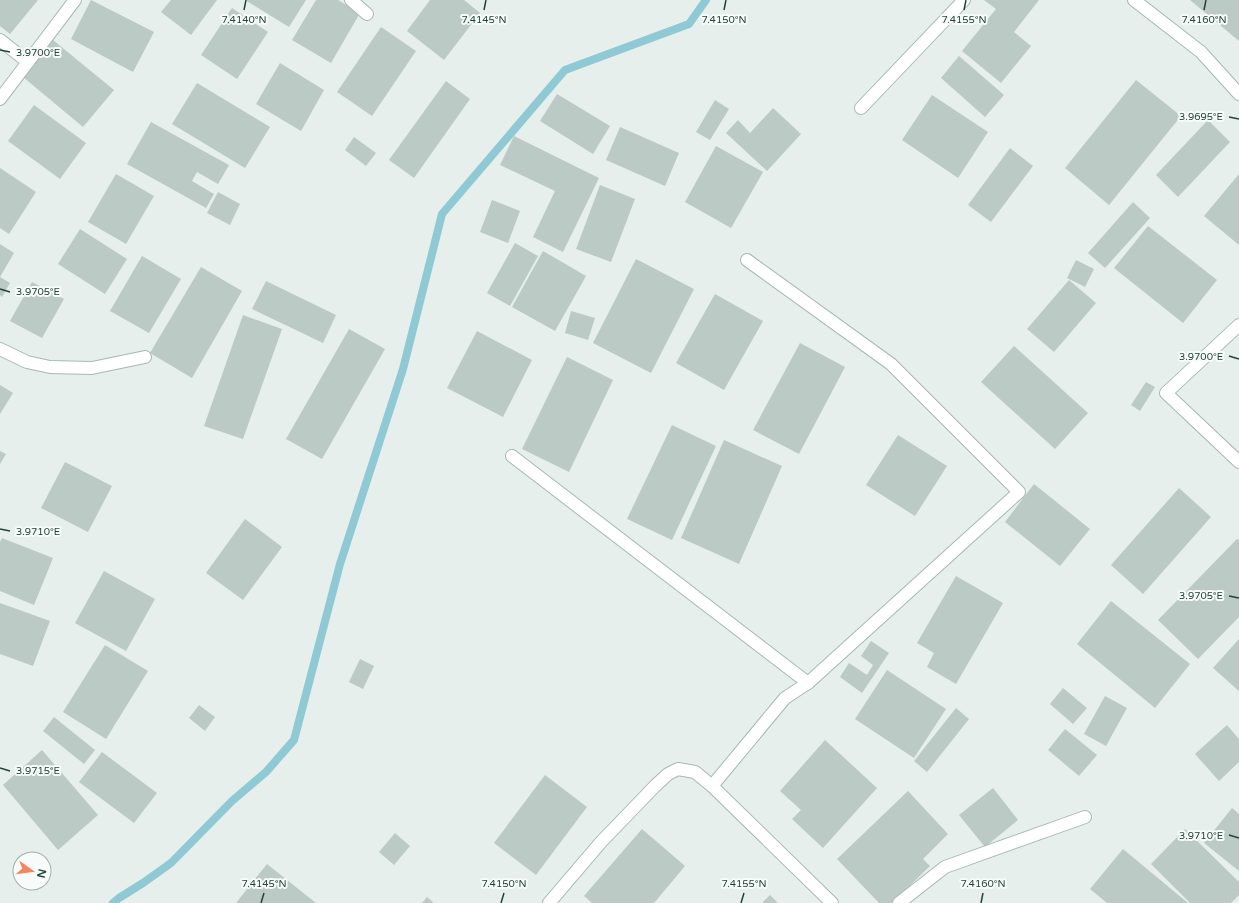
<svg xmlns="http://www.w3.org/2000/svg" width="1239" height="903" viewBox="0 0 1239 903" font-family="'Varela Round',sans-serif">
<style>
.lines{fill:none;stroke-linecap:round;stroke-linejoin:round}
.stream{stroke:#8ec9d4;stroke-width:8}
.building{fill:#bbcac4}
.minor-casing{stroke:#a8b8b2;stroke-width:14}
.minor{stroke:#fff;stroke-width:12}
.ticks{fill:none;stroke:#24423a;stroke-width:1.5}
.ticks-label{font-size:10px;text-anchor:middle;fill:#24423a;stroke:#f7fbf9;stroke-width:4;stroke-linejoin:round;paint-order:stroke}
</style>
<rect width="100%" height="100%" fill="#e6efeb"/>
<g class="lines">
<path class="stream" d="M 113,903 L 119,898 L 143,883 L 171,863 L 232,801 L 266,772 L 294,740 L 340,564 L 403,369 L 442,214 L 565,70 L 689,24 L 706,0"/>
</g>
<g class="building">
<path d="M 0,0 L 38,0 L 10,34 L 0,26 Z"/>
<path d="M 91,0 L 154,32 L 133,72 L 71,39 Z"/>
<path d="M 171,0 L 217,0 L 191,35 L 161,12 Z"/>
<path d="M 245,0 L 306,0 L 289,27 Z"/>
<path d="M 316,0 L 338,0 L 360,13 L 331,63 L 292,40 Z"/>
<path d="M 430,0 L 464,0 L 480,13 L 444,60 L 407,31 Z"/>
<path d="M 984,0 L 1039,0 L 1014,32 L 1031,46 L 1001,83 L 962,51 L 996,9 Z"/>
<path d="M 1190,0 L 1239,0 L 1239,41 Z"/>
<path d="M 232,8 L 268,32 L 237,79 L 201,55 Z"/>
<path d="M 381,27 L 416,51 L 372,116 L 337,92 Z"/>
<path d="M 53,40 L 114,90 L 83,127 L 23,77 Z"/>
<path d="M 959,56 L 1004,95 L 985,117 L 941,78 Z"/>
<path d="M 280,63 L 324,90 L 301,131 L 256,104 Z"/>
<path d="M 1136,80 L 1181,116 L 1109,205 L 1065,168 Z"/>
<path d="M 446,81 L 470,99 L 414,178 L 389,160 Z"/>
<path d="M 197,83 L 270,127 L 245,168 L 172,124 Z"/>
<path d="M 557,94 L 610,126 L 593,154 L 540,121 Z"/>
<path d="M 932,95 L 988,132 L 958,178 L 902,140 Z"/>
<path d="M 715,100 L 729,109 L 710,140 L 696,132 Z"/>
<path d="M 34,105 L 86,143 L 60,179 L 8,141 Z"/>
<path d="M 773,108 L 801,134 L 767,171 L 726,133 L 738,120 L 750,133 Z"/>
<path d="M 1208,120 L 1230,142 L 1178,197 L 1156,175 Z"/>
<path d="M 151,122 L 229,165 L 218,184 L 197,172 L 192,181 L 214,194 L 206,208 L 127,164 Z"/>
<path d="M 620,127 L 679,153 L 665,186 L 606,160 Z"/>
<path d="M 514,136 L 599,178 L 563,252 L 533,237 L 555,191 L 500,165 Z"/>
<path d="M 354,137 L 376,153 L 366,166 L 345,150 Z"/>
<path d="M 716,146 L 763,172 L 731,228 L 685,202 Z"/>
<path d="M 1010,148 L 1033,166 L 991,222 L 968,205 Z"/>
<path d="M 0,168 L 36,192 L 9,234 L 0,228 Z"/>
<path d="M 116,174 L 154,196 L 126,244 L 88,222 Z"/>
<path d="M 1239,174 L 1239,245 L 1204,216 Z"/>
<path d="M 600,185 L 635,199 L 611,262 L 576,249 Z"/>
<path d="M 218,192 L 240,204 L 230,225 L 207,213 Z"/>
<path d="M 492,200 L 520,211 L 508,243 L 480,232 Z"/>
<path d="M 1133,202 L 1150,218 L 1105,268 L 1088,253 Z"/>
<path d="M 1148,226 L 1217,280 L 1183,323 L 1114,268 Z"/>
<path d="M 80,229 L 127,259 L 105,294 L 58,264 Z"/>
<path d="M 515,243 L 538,256 L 510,306 L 487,293 Z"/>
<path d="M 0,244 L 14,253 L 0,277 Z"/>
<path d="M 543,251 L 586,276 L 555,331 L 512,307 Z"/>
<path d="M 142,256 L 181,279 L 149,333 L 110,311 Z"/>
<path d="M 636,259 L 694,289 L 651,373 L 593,343 Z"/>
<path d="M 1076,260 L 1094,269 L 1085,287 L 1067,278 Z"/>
<path d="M 201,267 L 242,291 L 192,378 L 150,353 Z"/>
<path d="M 0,277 L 10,283 L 2,297 L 0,295 Z"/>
<path d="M 1069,280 L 1096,303 L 1054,352 L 1027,329 Z"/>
<path d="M 266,281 L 336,315 L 323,343 L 252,309 Z"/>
<path d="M 32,282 L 64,299 L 42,338 L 10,321 Z"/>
<path d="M 715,294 L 763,321 L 724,390 L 676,363 Z"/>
<path d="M 571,311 L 595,318 L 588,340 L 565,333 Z"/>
<path d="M 243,315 L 282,329 L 243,439 L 204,426 Z"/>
<path d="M 349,329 L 385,349 L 322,459 L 286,439 Z"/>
<path d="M 477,331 L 532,360 L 503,417 L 447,388 Z"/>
<path d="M 800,343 L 845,367 L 799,454 L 753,430 Z"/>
<path d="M 1014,346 L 1088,413 L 1055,449 L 981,382 Z"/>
<path d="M 567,357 L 613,380 L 569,472 L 522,449 Z"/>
<path d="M 1146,382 L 1155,387 L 1140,411 L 1131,405 Z"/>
<path d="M 0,385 L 13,393 L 0,414 Z"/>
<path d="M 672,425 L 716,446 L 672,540 L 627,519 Z"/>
<path d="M 898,435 L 947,466 L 915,516 L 866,485 Z"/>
<path d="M 724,440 L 782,466 L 739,564 L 681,538 Z"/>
<path d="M 0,451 L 6,454 L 0,464 Z"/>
<path d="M 65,462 L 112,486 L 88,532 L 41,508 Z"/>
<path d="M 1034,484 L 1090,529 L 1060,566 L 1005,522 Z"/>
<path d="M 1179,488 L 1211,517 L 1143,594 L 1111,565 Z"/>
<path d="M 245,519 L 282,547 L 243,600 L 206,573 Z"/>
<path d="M 2,538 L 53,558 L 34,605 L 0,591 L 0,542 Z"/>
<path d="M 1237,539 L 1239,540 L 1239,617 L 1198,659 L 1158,620 Z"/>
<path d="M 104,571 L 155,599 L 126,651 L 75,623 Z"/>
<path d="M 956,576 L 1003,603 L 956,684 L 927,667 L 934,653 L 917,643 Z"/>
<path d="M 1111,601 L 1190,664 L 1155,708 L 1077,644 Z"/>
<path d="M 0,603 L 50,621 L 33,666 L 0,654 Z"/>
<path d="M 1239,639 L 1239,691 L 1213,668 Z"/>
<path d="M 871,641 L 889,653 L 862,693 L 840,677 L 849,663 L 867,675 L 873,665 L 861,656 Z"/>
<path d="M 105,645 L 148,671 L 106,739 L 63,712 Z"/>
<path d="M 360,659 L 374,666 L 363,689 L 349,682 Z"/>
<path d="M 887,670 L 946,709 L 914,758 L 855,719 Z"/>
<path d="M 1063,688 L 1087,708 L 1073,724 L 1050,704 Z"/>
<path d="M 1105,696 L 1127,708 L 1106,746 L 1084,734 Z"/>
<path d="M 199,705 L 215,717 L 205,731 L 189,718 Z"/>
<path d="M 956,708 L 969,719 L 927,772 L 914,761 Z"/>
<path d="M 54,717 L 95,750 L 84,764 L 43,731 Z"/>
<path d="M 1227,725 L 1239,739 L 1239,762 L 1219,781 L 1195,754 Z"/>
<path d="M 1065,729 L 1097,755 L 1079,776 L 1048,750 Z"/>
<path d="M 825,740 L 877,788 L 823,848 L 792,819 L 801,810 L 780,791 Z"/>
<path d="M 42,750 L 98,815 L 58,850 L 3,785 Z"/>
<path d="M 102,752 L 157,793 L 134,823 L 79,782 Z"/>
<path d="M 545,775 L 587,807 L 536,875 L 494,843 Z"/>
<path d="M 993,788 L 1018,820 L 985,847 L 959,815 Z"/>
<path d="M 908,791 L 948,834 L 923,859 L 930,866 L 892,903 L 879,903 L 837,859 Z"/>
<path d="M 1232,808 L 1239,814 L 1239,871 L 1204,843 Z"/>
<path d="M 642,829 L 685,866 L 654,903 L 592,903 L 584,896 Z"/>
<path d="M 1185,829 L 1239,882 L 1239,895 L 1231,903 L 1190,903 L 1151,864 Z"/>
<path d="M 395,833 L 410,846 L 394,865 L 379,852 Z"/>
<path d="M 1123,849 L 1188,903 L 1107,903 L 1090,889 Z"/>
<path d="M 267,864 L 316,903 L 236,903 Z"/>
<path d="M 770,895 L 778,903 L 762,903 Z"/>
<path d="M 427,897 L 434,903 L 422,903 Z"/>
</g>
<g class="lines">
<defs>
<g id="minor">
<path d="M 351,0 L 367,14"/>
<path d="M 1134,0 L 1201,52 L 1239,94"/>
<path d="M 0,40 L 28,62"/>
<path d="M 0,99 L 75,0"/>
<path d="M 861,108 L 964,0"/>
<path d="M 1239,325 L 1166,393 L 1239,462"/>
<path d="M 0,349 L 27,362 L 50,367 L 92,368 L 145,357"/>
<path d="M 512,456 L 808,683"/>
<path d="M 712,786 L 785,698 L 808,683 L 1019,492 L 891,364 L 747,260"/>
<path d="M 549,903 L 601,842 L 655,786 L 668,774 L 678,769 L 695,772 L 712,786 L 832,903"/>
<path d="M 899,903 L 945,867 L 1085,817"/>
</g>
</defs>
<use href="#minor" class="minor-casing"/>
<use href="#minor" class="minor"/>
</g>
<path class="ticks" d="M 244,10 L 246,0M 484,10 L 486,0M 724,10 L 726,0M 964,10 L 966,0M 1204,10 L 1206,0M 0,50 L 10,52M 1229,117 L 1239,119M 0,289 L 10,292M 1229,356 L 1239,359M 0,529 L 10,531M 1229,596 L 1239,598M 0,768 L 10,771M 1229,835 L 1239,838M 261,903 L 264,893M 501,903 L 504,893M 741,903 L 744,893M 981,903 L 983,893"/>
<g class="ticks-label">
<text x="244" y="23">7.4140°N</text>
<text x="484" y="23">7.4145°N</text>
<text x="724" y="23">7.4150°N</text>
<text x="964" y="23">7.4155°N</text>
<text x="1204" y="23">7.4160°N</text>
<text x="38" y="56">3.9700°E</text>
<text x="1201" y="120">3.9695°E</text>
<text x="38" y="295">3.9705°E</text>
<text x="1201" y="360">3.9700°E</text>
<text x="38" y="535">3.9710°E</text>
<text x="1201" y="599">3.9705°E</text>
<text x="38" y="774">3.9715°E</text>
<text x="1201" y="839">3.9710°E</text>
<text x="264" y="887">7.4145°N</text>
<text x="504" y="887">7.4150°N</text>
<text x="744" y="887">7.4155°N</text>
<text x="983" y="887">7.4160°N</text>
</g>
<g transform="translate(32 871) rotate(104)"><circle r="19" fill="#f7fbf9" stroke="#a3b1ad"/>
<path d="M0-3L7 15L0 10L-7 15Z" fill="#f4845f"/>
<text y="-6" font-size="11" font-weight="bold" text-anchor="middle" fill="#24423a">N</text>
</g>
</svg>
